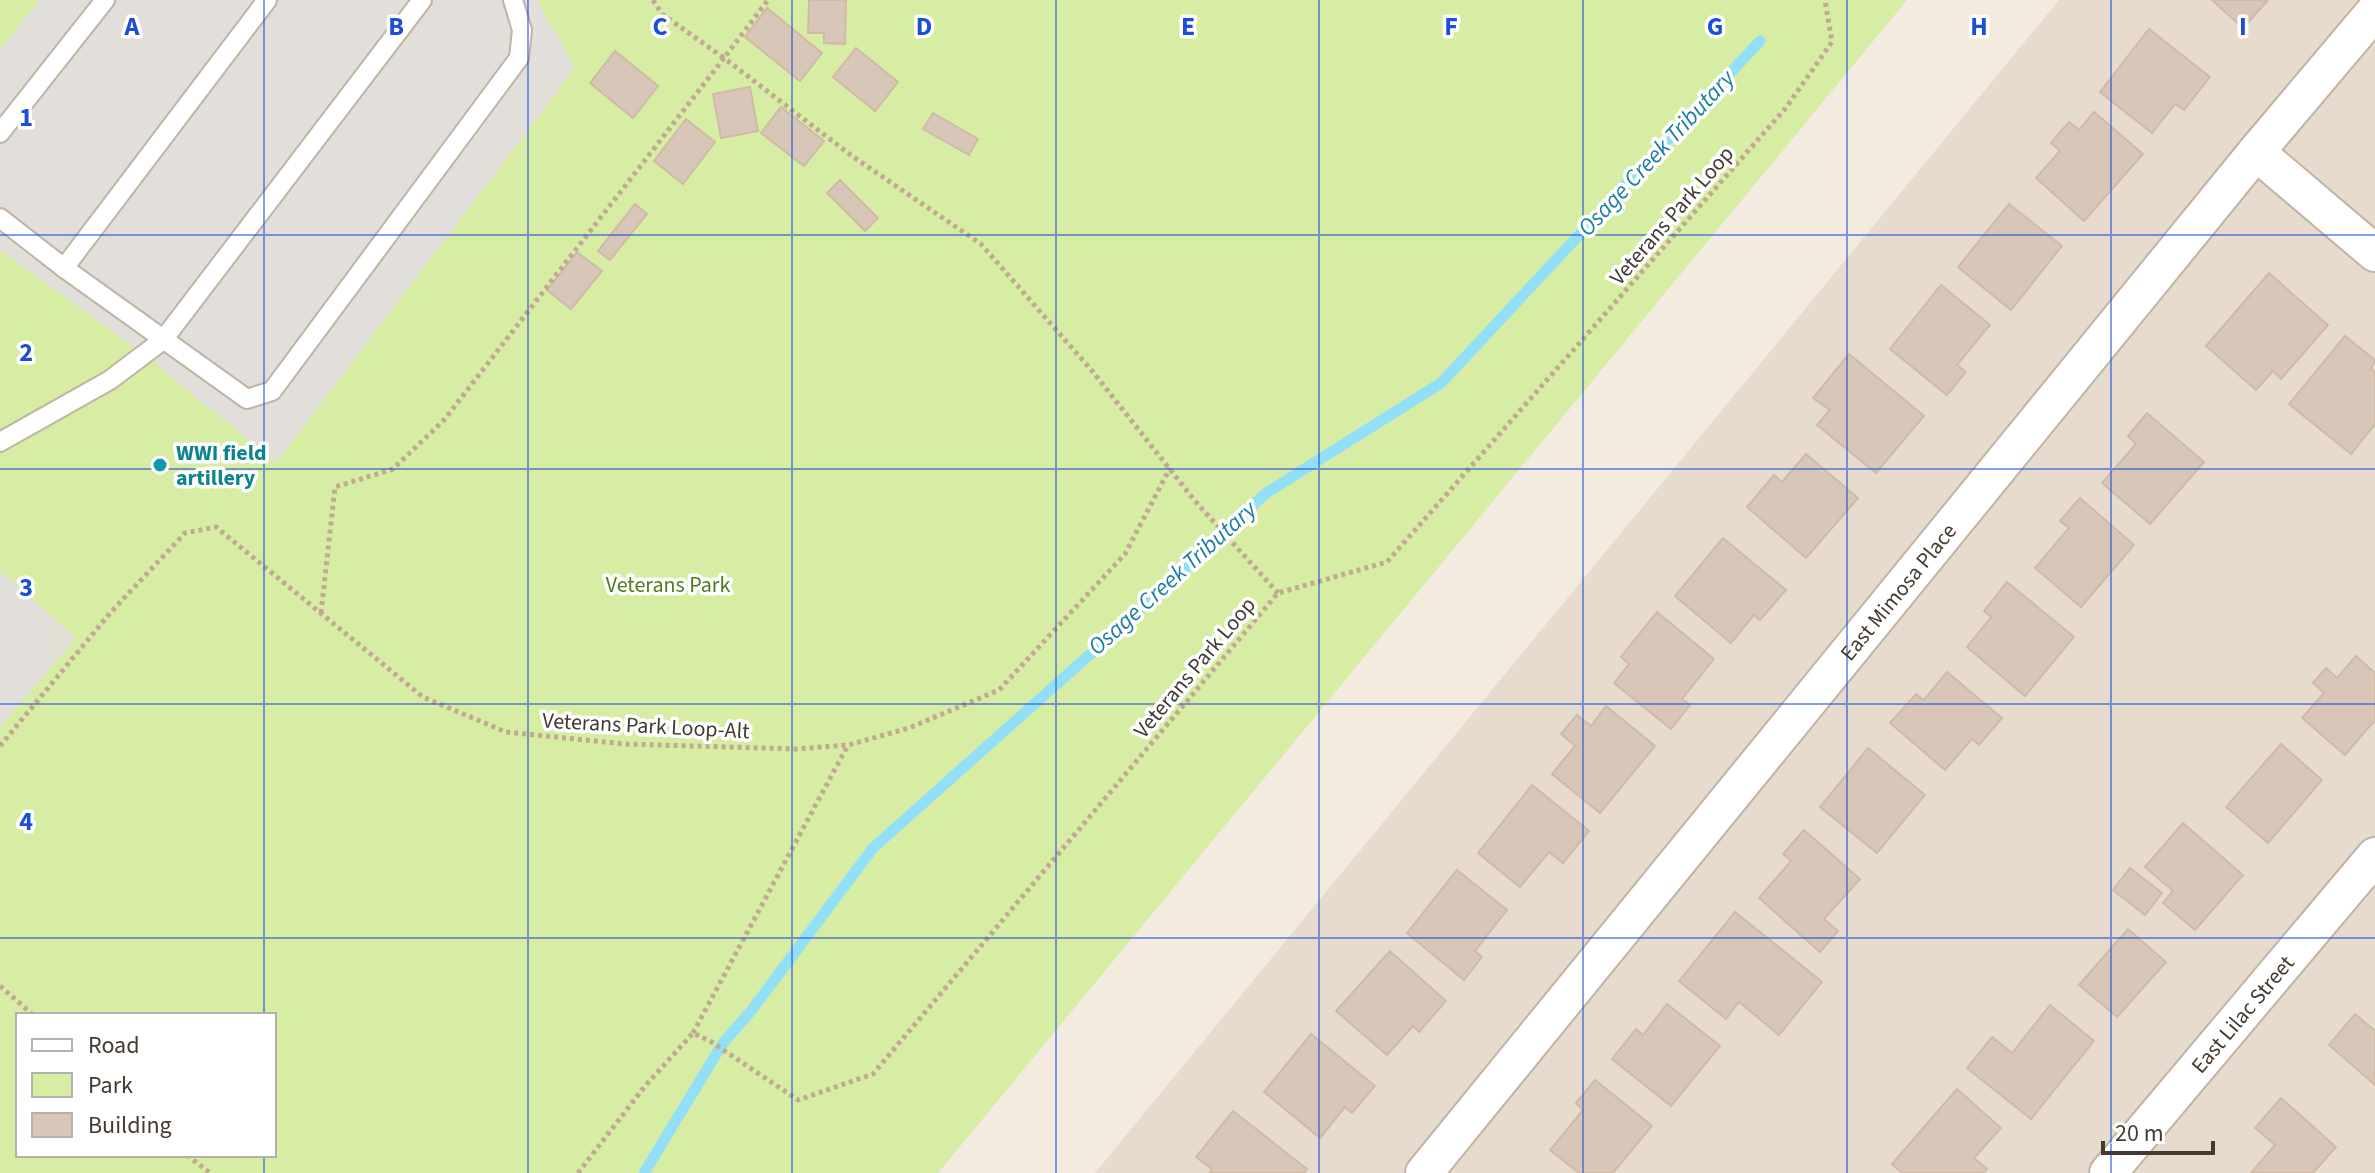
<svg xmlns="http://www.w3.org/2000/svg" width="2375" height="1173" viewBox="0 0 2375 1173" font-family="'Source Sans 3',sans-serif">
<style>
.residential{fill:#e7dbce}
.green{fill:#d7eda3;fill-rule:evenodd}
.parking{fill:#e2deda}
.lines{fill:none;stroke-linecap:round;stroke-linejoin:round}
.stream{stroke:#94dff8;stroke-width:11}
.building{fill:#d8c6b8;stroke:#d1baa7;stroke-width:2}
.service-casing{stroke:#c1b3a5;stroke-width:22}
.minor-casing{stroke:#c1b3a5;stroke-width:40}
.path{stroke:#c2aa92;stroke-width:5;stroke-dasharray:4 4;stroke-linecap:butt}
.service{stroke:#fff;stroke-width:18}
.minor{stroke:#fff;stroke-width:36}
.grid{fill:none;stroke:#1d4ed8;stroke-width:2;stroke-opacity:0.55}
.culture-dot{fill:#0f9aa8;stroke:#fff;stroke-width:3}
.labels{text-anchor:middle;stroke-width:7;stroke-linejoin:round;paint-order:stroke}
.street-label{font-size:22px;fill:#443a31;stroke:#fff}
.culture-label{font-size:22px;font-weight:bold;fill:#0d838f;stroke:#fff;text-anchor:start}
.park-label{font-size:22px;fill:#507b1f;stroke:#fff}
.water-label{font-size:24px;font-style:italic;fill:#1d7ea2;stroke:#fff}
.grid-label{font-size:26px;text-anchor:middle;font-weight:bold;fill:#1d4ed8;stroke:#fff;stroke-width:7;stroke-linejoin:round;paint-order:stroke}
</style>
<rect width="100%" height="100%" fill="#f3eae0"/>
<path class="residential" d="M 2059,0 L 2375,0 L 2375,1173 L 1095,1173 Z"/>
<path class="green" d="M 0,0 L 1907,0 L 938,1173 L 0,1173 ZM 18,1015 L 274,1015 L 274,1155 L 18,1155 Z"/>
<g class="parking">
<path d="M 39,0 L 537,0 L 575,68 L 276,463 L 145,355 L 0,250 L 0,50 Z"/>
<path d="M 3,573 L 76,638 L 0,727 L 0,576 Z"/>
</g>
<g class="lines">
<path class="stream" d="M 644,1173 L 723,1043 L 751,1011 L 873,848 L 1161,591 L 1265,494 L 1441,383 L 1760,41"/>
</g>
<g class="building">
<path d="M 809,0 L 846,0 L 845,44 L 824,43 L 824,33 L 808,33 Z"/>
<path d="M 2212,0 L 2268,0 L 2243,28 Z"/>
<path d="M 767,8 L 822,53 L 800,81 L 745,37 Z"/>
<path d="M 2149,29 L 2210,77 L 2184,110 L 2175,104 L 2152,133 L 2100,92 Z"/>
<path d="M 856,48 L 898,82 L 875,111 L 833,77 Z"/>
<path d="M 615,51 L 658,86 L 633,118 L 590,83 Z"/>
<path d="M 750,87 L 758,131 L 721,138 L 713,94 Z"/>
<path d="M 781,107 L 824,141 L 804,166 L 761,133 Z"/>
<path d="M 2094,112 L 2143,154 L 2084,221 L 2036,178 L 2060,151 L 2051,143 L 2069,122 L 2079,130 Z"/>
<path d="M 933,113 L 978,139 L 969,155 L 923,129 Z"/>
<path d="M 686,119 L 715,142 L 683,184 L 654,161 Z"/>
<path d="M 840,180 L 878,218 L 865,231 L 827,193 Z"/>
<path d="M 635,204 L 647,214 L 610,260 L 598,251 Z"/>
<path d="M 2009,204 L 2062,246 L 2011,310 L 1958,267 Z"/>
<path d="M 577,252 L 602,271 L 571,309 L 547,290 Z"/>
<path d="M 2269,273 L 2328,325 L 2281,379 L 2273,371 L 2256,390 L 2206,346 Z"/>
<path d="M 1941,285 L 1990,325 L 1957,365 L 1966,372 L 1947,395 L 1890,349 Z"/>
<path d="M 2345,336 L 2375,360 L 2371,369 L 2375,372 L 2375,424 L 2351,454 L 2289,404 Z"/>
<path d="M 1849,354 L 1924,416 L 1876,473 L 1817,425 L 1830,410 L 1813,398 Z"/>
<path d="M 2147,413 L 2204,462 L 2150,524 L 2102,483 L 2136,444 L 2128,436 Z"/>
<path d="M 1806,454 L 1858,498 L 1806,558 L 1747,507 L 1774,475 L 1782,482 Z"/>
<path d="M 2080,498 L 2134,545 L 2081,607 L 2035,568 L 2069,528 L 2060,521 Z"/>
<path d="M 1723,538 L 1786,590 L 1760,620 L 1754,615 L 1731,643 L 1675,596 Z"/>
<path d="M 2007,582 L 2074,637 L 2025,696 L 1967,647 L 1991,617 L 1984,611 Z"/>
<path d="M 1657,612 L 1714,659 L 1682,699 L 1690,705 L 1671,729 L 1614,683 L 1629,664 L 1621,657 Z"/>
<path d="M 2356,656 L 2375,673 L 2375,720 L 2345,755 L 2302,718 L 2324,693 L 2313,683 L 2326,668 L 2337,678 Z"/>
<path d="M 1947,672 L 2002,718 L 1979,745 L 1972,739 L 1945,770 L 1890,723 L 1916,694 L 1924,700 Z"/>
<path d="M 1606,706 L 1655,746 L 1600,813 L 1552,774 L 1575,746 L 1561,734 L 1577,715 L 1591,726 Z"/>
<path d="M 2281,744 L 2322,780 L 2268,843 L 2226,807 Z"/>
<path d="M 1868,748 L 1925,795 L 1877,853 L 1820,807 Z"/>
<path d="M 1532,785 L 1589,831 L 1563,863 L 1549,852 L 1520,887 L 1478,853 Z"/>
<path d="M 2183,823 L 2243,875 L 2195,930 L 2163,903 L 2173,891 L 2145,867 Z"/>
<path d="M 1804,830 L 1860,879 L 1824,919 L 1838,931 L 1820,952 L 1759,898 L 1791,861 L 1783,854 Z"/>
<path d="M 2130,868 L 2162,893 L 2145,915 L 2113,890 Z"/>
<path d="M 1457,870 L 1507,910 L 1475,951 L 1482,957 L 1464,980 L 1407,933 Z"/>
<path d="M 1735,912 L 1822,982 L 1779,1035 L 1739,1002 L 1726,1019 L 1679,981 Z"/>
<path d="M 2128,929 L 2166,962 L 2117,1017 L 2079,985 Z"/>
<path d="M 1390,951 L 1446,1001 L 1419,1032 L 1413,1026 L 1387,1055 L 1336,1011 Z"/>
<path d="M 1667,1004 L 1720,1046 L 1671,1106 L 1612,1059 L 1636,1029 L 1643,1035 Z"/>
<path d="M 2050,1005 L 2094,1041 L 2031,1119 L 1967,1068 L 1992,1037 L 2012,1053 Z"/>
<path d="M 2355,1014 L 2375,1031 L 2375,1085 L 2329,1045 Z"/>
<path d="M 1311,1034 L 1375,1086 L 1352,1113 L 1345,1107 L 1320,1138 L 1264,1092 Z"/>
<path d="M 1595,1080 L 1652,1126 L 1613,1173 L 1579,1173 L 1550,1150 L 1583,1110 L 1576,1103 Z"/>
<path d="M 1957,1089 L 2001,1128 L 1974,1158 L 1987,1169 L 1983,1173 L 1902,1173 L 1892,1164 Z"/>
<path d="M 2281,1098 L 2336,1147 L 2313,1173 L 2251,1173 L 2275,1145 L 2255,1128 Z"/>
<path d="M 1233,1111 L 1307,1169 L 1304,1173 L 1209,1173 L 1212,1169 L 1196,1157 Z"/>
</g>
<g class="lines">
<defs>
<g id="service">
<path d="M 0,133 L 105,0"/>
<path d="M 0,218 L 64,268 L 247,399 L 272,391 L 519,58 L 522,30 L 513,0"/>
<path d="M 64,268 L 267,0"/>
<path d="M 0,442 L 110,380 L 163,340 L 422,0"/>
</g>
<g id="minor">
<path d="M 2256,152 L 2375,253"/>
<path id="s1" d="M 1424,1173 L 2256,152 L 2375,11"/>
<path id="s2" d="M 2108,1173 L 2375,856"/>
</g>
</defs>
<use href="#service" class="service-casing"/>
<use href="#minor" class="minor-casing"/>
<g class="path">
<path d="M 653,0 L 662,14 L 724,58 L 768,0"/>
<path d="M 321,613 L 335,487 L 393,469 L 444,420 L 724,58 L 852,156 L 981,244 L 1093,372 L 1195,501 L 1278,593"/>
<path d="M 0,746 L 111,612 L 185,533 L 216,527 L 423,697 L 506,732 L 625,744 L 796,749 L 848,745 L 909,728 L 999,690 L 1125,554 L 1170,468"/>
<path d="M 0,986 L 33,1015"/>
<path d="M 693,1033 L 848,745"/>
<path d="M 187,1155 L 210,1173"/>
<path d="M 578,1173 L 645,1086 L 693,1033 L 710,1041 L 798,1100 L 873,1074 L 1278,593 L 1387,562 L 1785,109 L 1832,42 L 1825,0"/>
</g>
<use href="#service" class="service"/>
<use href="#minor" class="minor"/>
</g>
<path class="grid" d="M 264,0 L 264,1015M 528,0 L 528,1173M 792,0 L 792,1173M 1056,0 L 1056,1173M 1319,0 L 1319,1173M 1583,0 L 1583,1173M 1847,0 L 1847,1173M 2111,0 L 2111,1173M 0,235 L 2375,235M 0,469 L 2375,469M 0,704 L 2375,704M 0,938 L 2375,938M 264,1155 L 264,1173"/>
<circle class="culture-dot" cx="160" cy="465" r="8"/>
<g class="labels">
<g class="street-label">
<text transform="translate(1671 215) rotate(-49)" y="8">Veterans Park Loop</text>
<text dy="8" stroke="none"><textPath href="#s1" startOffset="750">East Mimosa Place</textPath></text>
<text transform="translate(1194 667) rotate(-50)" y="8">Veterans Park Loop</text>
<text transform="translate(646 725) rotate(3)" y="8">Veterans Park Loop-Alt</text>
<text dy="8" stroke="none"><textPath href="#s2" startOffset="208">East Lilac Street</textPath></text>
</g>
<g class="culture-label">
<text x="176" y="460">WWI field<tspan x="176" dy="25">artillery</tspan></text>
</g>
<g class="park-label">
<text x="668" y="592">Veterans Park</text>
</g>
<g class="water-label">
<text transform="translate(1656 153) rotate(-47)" y="8">Osage Creek Tributary</text>
<text transform="translate(1172 578) rotate(-42)" y="8">Osage Creek Tributary</text>
</g>
</g>
<g class="grid-label">
<text x="132" y="35">A</text>
<text x="396" y="35">B</text>
<text x="660" y="35">C</text>
<text x="924" y="35">D</text>
<text x="1188" y="35">E</text>
<text x="1451" y="35">F</text>
<text x="1715" y="35">G</text>
<text x="1979" y="35">H</text>
<text x="2243" y="35">I</text>
<text x="26" y="126">1</text>
<text x="26" y="361">2</text>
<text x="26" y="596">3</text>
<text x="26" y="830">4</text>
</g>
<rect x="16" y="1013" width="260" height="144" fill="#ffffff" stroke="#b4b0ad" stroke-width="2"/>
<rect x="32" y="1039" width="40" height="12" fill="#ffffff" stroke="#b4b0ad" stroke-width="2"/>
<text x="88" y="1053" font-size="24" fill="#443a31">Road</text>
<rect x="32" y="1073" width="40" height="24" fill="#d7eda3" stroke="#b4b0ad" stroke-width="2"/>
<text x="88" y="1093" font-size="24" fill="#443a31">Park</text>
<rect x="32" y="1113" width="40" height="24" fill="#d8c6b8" stroke="#b4b0ad" stroke-width="2"/>
<text x="88" y="1133" font-size="24" fill="#443a31">Building</text>
<path d="M2103 1141v12h110v-12" fill="none" stroke="#443a31" stroke-width="4"/>
<text x="2115" y="1141" font-size="24" fill="#443a31" stroke="#ffffff" stroke-width="6" paint-order="stroke">20 m</text>
</svg>
